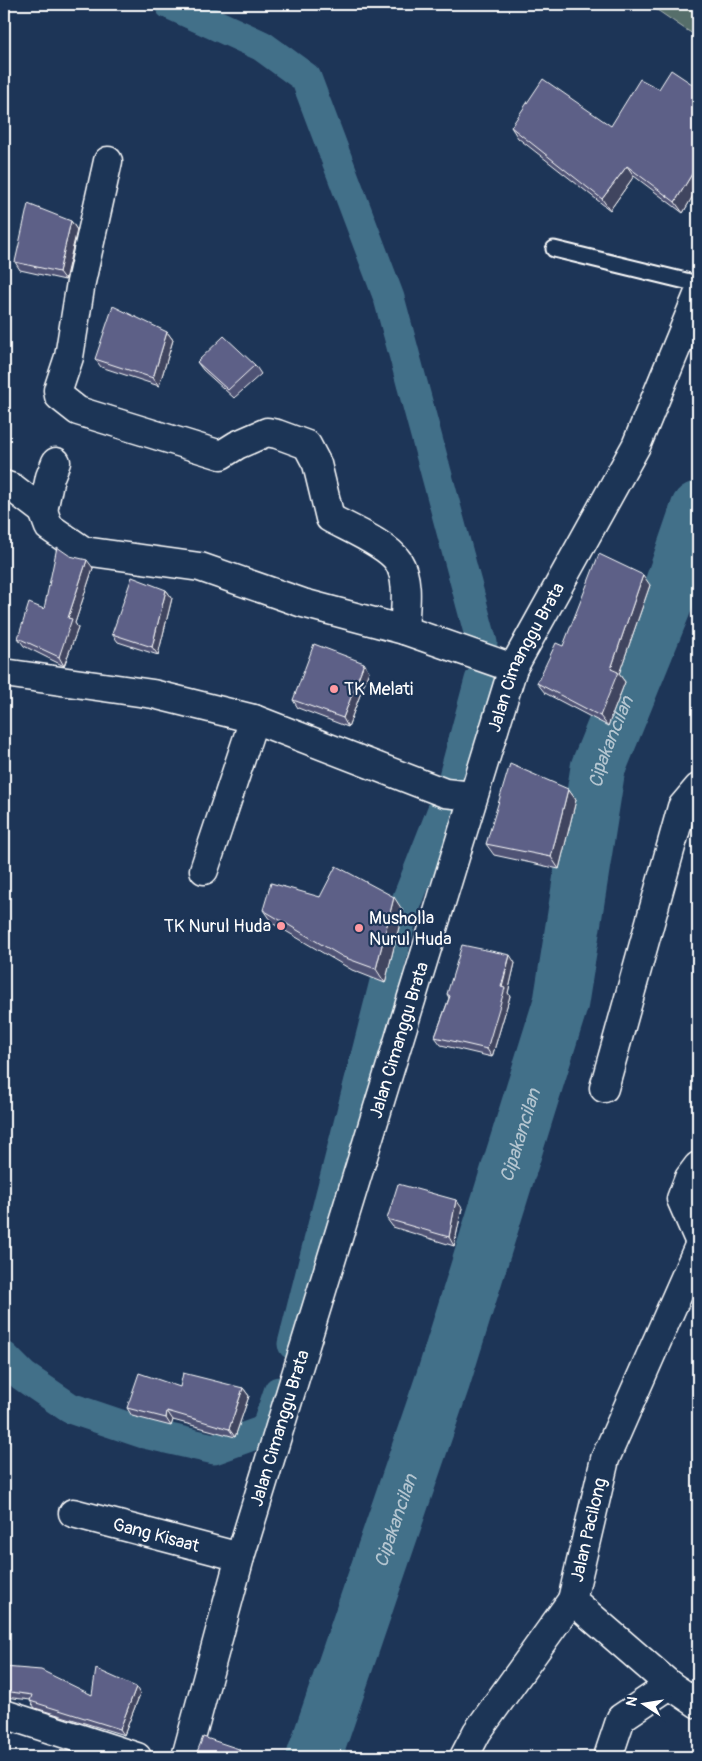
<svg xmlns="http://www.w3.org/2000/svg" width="702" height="1761" viewBox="0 0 702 1761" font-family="Pangolin,sans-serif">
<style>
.green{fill:#576e6a;stroke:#abb6b4}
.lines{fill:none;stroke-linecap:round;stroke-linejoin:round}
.canal{stroke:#436f89;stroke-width:31}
.river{stroke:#436f89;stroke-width:55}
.lane-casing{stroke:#fff;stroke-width:19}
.street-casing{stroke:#fff;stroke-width:31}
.secondary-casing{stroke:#fff;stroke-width:31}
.lane{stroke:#1d3557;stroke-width:15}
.street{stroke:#1d3557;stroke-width:28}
.secondary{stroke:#1d3557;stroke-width:28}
.wall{fill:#505374;stroke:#fff}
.shaded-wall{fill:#41445e;stroke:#fff}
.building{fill:#5d6187;stroke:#fff}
.poi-dot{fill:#ff9aa2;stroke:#1d3557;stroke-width:2}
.labels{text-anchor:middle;stroke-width:4.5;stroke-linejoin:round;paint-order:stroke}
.street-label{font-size:18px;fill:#fff;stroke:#1d3557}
.poi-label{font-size:18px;fill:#fff;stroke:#1d3557;text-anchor:start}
.water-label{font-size:19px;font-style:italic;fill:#b4c5d0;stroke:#1d3557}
</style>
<rect width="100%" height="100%" fill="#1d3557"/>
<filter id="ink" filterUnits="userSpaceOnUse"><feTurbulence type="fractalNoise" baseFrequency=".02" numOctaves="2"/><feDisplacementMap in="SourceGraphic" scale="10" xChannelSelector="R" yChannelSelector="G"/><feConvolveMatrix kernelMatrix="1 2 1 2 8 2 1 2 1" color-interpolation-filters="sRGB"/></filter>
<g filter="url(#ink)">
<path class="green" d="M 647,4 L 698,4 L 698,37 C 680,27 665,14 647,4 Z"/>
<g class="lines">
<g class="canal">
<path d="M 170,4 L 262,46 L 306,78 L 389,298 L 482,643"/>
<path d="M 454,777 L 480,680"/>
<path d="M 293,1344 L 403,911 L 444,807"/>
<path d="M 4,1357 L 23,1376 L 70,1408 L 144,1433 L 214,1449 L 266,1430 L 279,1392"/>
</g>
<path class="river" id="s1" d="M 314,1757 L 443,1380 L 561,1002 L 598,768 L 670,591 L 698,509"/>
<defs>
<path id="lane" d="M 554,249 L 698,284"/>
<g id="street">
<path d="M 108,161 L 81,282 L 69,357 L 58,390 L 59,396 L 78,411 L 221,455 L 237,445 L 267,432 L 277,434 L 307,445 L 317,464 L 330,518 C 348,528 387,544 398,561 C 410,580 405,609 404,630 L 513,668"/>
<path d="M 4,485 L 13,488 L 43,511 L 50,477 L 56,462"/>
<path d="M 43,511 L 49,527 L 84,551 L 200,567 L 303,603 L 404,630"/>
<path d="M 4,673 L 153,694 L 254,719 L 445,793 L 473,796"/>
<path d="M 204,870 L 254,719"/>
<path d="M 604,1088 L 682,807 L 698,788"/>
<path d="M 698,1166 L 689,1178 L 681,1199 L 698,1238"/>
<path id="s2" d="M 73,1513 L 240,1557"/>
<path d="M 670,1685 L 698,1704"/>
<path d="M 4,1714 L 137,1757"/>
<path d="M 464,1757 L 477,1732 L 572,1600"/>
<path id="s3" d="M 608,1757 L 621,1718 L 670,1685 L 572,1600 L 605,1459 L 698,1248"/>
</g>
<g id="secondary">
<path id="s4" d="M 186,1757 L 240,1557 L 513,668 L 636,446 L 698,295"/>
</g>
</defs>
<use href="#lane" class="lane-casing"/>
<use href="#street" class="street-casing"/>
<use href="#secondary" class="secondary-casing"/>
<use href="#lane" class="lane"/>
<use href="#street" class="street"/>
<use href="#secondary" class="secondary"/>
</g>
<g class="wall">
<path d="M 698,88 L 698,187 L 683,213 L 634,176 L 610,210 L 518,138 L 511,127 L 611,126 L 659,89 Z"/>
<path d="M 71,221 L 77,230 L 65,280 L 20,270 L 15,262 Z"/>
<path d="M 167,332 L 173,340 L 159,386 L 101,367 L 95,359 Z"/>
<path d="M 197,362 L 255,365 L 261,374 L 234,398 L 203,370 Z"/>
<path d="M 70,556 L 93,568 L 75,623 L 78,628 L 64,666 L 24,646 L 18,638 L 44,609 Z"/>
<path d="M 650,585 L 619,674 L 625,682 L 608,726 L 545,693 L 537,683 L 563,646 Z"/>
<path d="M 166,590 L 172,598 L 158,655 L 118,642 L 112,634 Z"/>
<path d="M 369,671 L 348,727 L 298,708 L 293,700 Z"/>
<path d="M 568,789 L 576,800 L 559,869 L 494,855 L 486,844 Z"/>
<path d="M 320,897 L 403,911 L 385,983 L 352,970 L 272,923 L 263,910 Z"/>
<path d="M 515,963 L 508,993 L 510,996 L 492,1057 L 441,1045 L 435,1037 L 449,998 L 447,994 Z"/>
<path d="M 462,1208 L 454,1246 L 393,1227 L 387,1219 Z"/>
<path d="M 180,1387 L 243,1388 L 249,1396 L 235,1437 L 173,1420 L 171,1426 L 132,1416 L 127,1408 Z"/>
<path d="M 4,1667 L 92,1695 L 140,1694 L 124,1735 L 35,1708 L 30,1701 L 31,1700 L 4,1697 Z"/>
</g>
<g class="shaded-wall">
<path d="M 698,164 L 698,187 L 683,213 L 675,202 Z"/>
<path d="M 627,166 L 634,176 L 610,210 L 602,199 Z"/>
<path d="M 71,221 L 77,230 L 65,280 L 59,272 Z"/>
<path d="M 167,332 L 173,340 L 159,386 L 153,378 Z"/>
<path d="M 87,560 L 93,568 L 75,623 L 78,628 L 64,666 L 59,657 L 68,618 Z"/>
<path d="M 643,575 L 650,585 L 619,674 L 625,682 L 608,726 L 600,716 L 611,669 Z"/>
<path d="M 166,590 L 172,598 L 158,655 L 152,647 Z"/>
<path d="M 364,663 L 369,671 L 348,727 L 343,718 Z"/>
<path d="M 568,789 L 576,800 L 559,869 L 551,857 Z"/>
<path d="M 394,897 L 403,911 L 385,983 L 376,969 Z"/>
<path d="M 510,955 L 515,963 L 508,993 L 510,996 L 492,1057 L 487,1049 Z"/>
<path d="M 456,1200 L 462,1208 L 454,1246 L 449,1237 Z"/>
<path d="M 243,1388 L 249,1396 L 235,1437 L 229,1429 Z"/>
<path d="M 167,1411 L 173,1420 L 171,1426 L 166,1418 Z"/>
<path d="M 136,1687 L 140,1694 L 124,1735 L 120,1729 Z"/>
<path d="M 239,1749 L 244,1757 L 234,1757 Z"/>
</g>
<g class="building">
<path d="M 671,70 L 698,88 L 698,164 L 675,202 L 627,166 L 602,199 L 511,127 L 543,79 L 611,126 L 640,79 L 659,89 Z"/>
<path d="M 28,204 L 71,221 L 59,272 L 15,262 Z"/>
<path d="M 113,306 L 167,332 L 153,378 L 95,359 Z"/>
<path d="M 224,336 L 255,365 L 228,390 L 197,362 Z"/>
<path d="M 57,547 L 70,556 L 87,560 L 68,618 L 72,619 L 59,657 L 18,638 L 29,603 L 44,609 Z"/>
<path d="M 599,554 L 643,575 L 611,669 L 618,672 L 600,716 L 537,683 L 556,643 L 563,646 Z"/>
<path d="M 132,577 L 166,590 L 152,647 L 112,634 Z"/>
<path d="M 314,644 L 364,663 L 343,718 L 293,700 Z"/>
<path d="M 510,764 L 568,789 L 551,857 L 486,844 Z"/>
<path d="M 336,866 L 394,897 L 376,969 L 343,957 L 263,910 L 271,883 L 320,897 Z"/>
<path d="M 462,945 L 510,955 L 501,987 L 505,988 L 487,1049 L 435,1037 L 450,996 L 447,994 Z"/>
<path d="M 398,1184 L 456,1200 L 449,1237 L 387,1219 Z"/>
<path d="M 139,1373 L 180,1387 L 183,1373 L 243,1388 L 229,1429 L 167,1411 L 166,1418 L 127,1408 Z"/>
<path d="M 4,1667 L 41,1670 L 92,1695 L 96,1669 L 136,1687 L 120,1729 L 30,1701 L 32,1695 L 4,1691 Z"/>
<path d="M 203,1737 L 239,1749 L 234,1757 L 195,1757 Z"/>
</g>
</g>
<g class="poi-dot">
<circle cx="334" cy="689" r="5"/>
<circle cx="281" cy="926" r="5"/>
<circle cx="359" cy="928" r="5"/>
</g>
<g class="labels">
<g class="street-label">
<text dy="6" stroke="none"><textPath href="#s4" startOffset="1152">Jalan Cimanggu Brata</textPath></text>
<text dy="6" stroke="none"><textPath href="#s4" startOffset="748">Jalan Cimanggu Brata</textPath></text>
<text dy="6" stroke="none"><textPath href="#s4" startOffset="342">Jalan Cimanggu Brata</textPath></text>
<text dy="6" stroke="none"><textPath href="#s3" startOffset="302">Jalan Pacilong</textPath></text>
<text dy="6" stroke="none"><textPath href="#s2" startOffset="86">Gang Kisaat</textPath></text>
</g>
<g class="poi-label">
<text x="344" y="695">TK Melati</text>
<text x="369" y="924">Musholla<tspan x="369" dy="21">Nurul Huda</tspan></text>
<text x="271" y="932" text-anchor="end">TK Nurul Huda</text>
</g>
<g class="water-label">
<text dy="7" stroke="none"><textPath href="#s1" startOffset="1060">Cipakancilan</textPath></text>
<text dy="7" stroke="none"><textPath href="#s1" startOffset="655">Cipakancilan</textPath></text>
<text dy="7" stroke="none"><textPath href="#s1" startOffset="250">Cipakancilan</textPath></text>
</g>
</g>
<rect width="702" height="1761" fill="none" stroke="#1d3557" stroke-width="20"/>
<rect x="10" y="10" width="682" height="1741" fill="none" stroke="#fff" stroke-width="2" filter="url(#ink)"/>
<g transform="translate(644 1704) rotate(282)" stroke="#1d3557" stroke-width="4" paint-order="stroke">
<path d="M0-4L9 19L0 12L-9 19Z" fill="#ffffff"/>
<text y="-8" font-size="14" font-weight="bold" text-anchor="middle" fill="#ffffff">N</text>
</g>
</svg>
